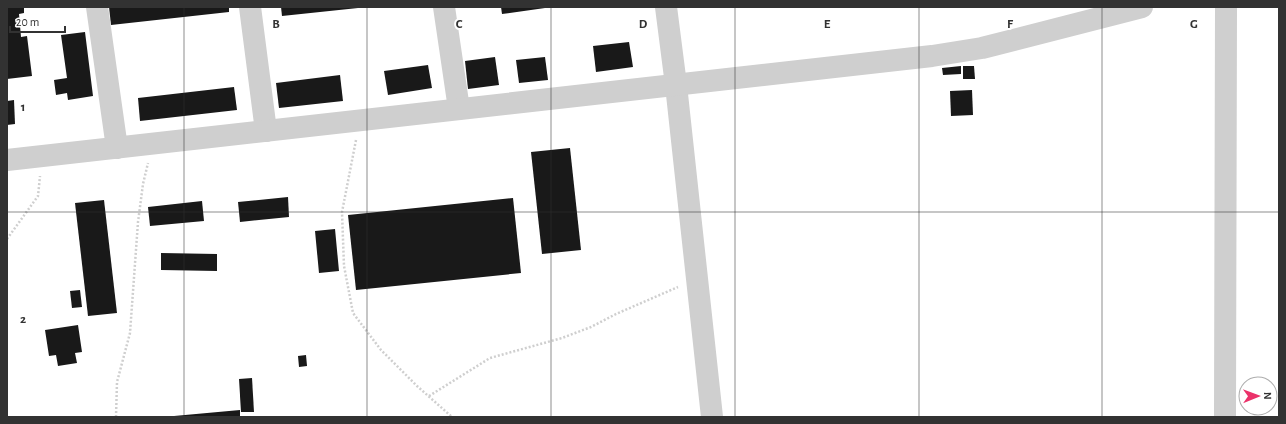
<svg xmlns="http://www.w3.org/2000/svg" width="1286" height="424" viewBox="0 0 1286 424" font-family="'Alegreya Sans',sans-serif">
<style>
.building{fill:#191919}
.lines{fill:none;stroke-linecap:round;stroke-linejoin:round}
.path{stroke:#cfcfcf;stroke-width:2.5;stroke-dasharray:2 2;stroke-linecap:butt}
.minor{stroke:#cfcfcf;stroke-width:22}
.grid{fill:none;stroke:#323232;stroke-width:1;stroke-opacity:0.55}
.grid-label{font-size:13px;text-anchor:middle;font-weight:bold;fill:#323232;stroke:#fff;stroke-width:4;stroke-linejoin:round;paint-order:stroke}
</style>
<rect width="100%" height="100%" fill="#fff"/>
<g class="building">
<path d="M 7,7 L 24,7 L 24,13 L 19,14 L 21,37 L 27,36 L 32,76 L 7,79 Z"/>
<path d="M 109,7 L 229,7 L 229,12 L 111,25 Z"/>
<path d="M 281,7 L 358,7 L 358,8 L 282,16 Z"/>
<path d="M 501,7 L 545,7 L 545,8 L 502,14 Z"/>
<path d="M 85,32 L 93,96 L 68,100 L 67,93 L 56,95 L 54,80 L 67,78 L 61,35 Z"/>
<path d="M 629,42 L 633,67 L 596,72 L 593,46 Z"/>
<path d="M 495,57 L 499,85 L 468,89 L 465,61 Z"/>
<path d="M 545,57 L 548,80 L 519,83 L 516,60 Z"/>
<path d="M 428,65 L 432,88 L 388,95 L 384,71 Z"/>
<path d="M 961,66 L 961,74 L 943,75 L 942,68 Z"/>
<path d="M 963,66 L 974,66 L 975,79 L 963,79 Z"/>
<path d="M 340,75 L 343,101 L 279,108 L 276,83 Z"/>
<path d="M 234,87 L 237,110 L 140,121 L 138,98 Z"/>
<path d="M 972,90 L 973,115 L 951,116 L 950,91 Z"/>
<path d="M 14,100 L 15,124 L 7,125 L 7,101 Z"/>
<path d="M 570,148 L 581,250 L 542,254 L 531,152 Z"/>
<path d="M 288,197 L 289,217 L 240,222 L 238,202 Z"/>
<path d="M 513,198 L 521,273 L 356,290 L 348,215 Z"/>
<path d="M 104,200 L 117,313 L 88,316 L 75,203 Z"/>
<path d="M 202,201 L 204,221 L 150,226 L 148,207 Z"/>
<path d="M 335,229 L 339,271 L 319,273 L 315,231 Z"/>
<path d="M 161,253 L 217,254 L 217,271 L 161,270 Z"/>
<path d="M 80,290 L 82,307 L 72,308 L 70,291 Z"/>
<path d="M 78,325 L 82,352 L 75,353 L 77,363 L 58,366 L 56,355 L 49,356 L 45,330 Z"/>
<path d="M 306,355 L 307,366 L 299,367 L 298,356 Z"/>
<path d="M 252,378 L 254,412 L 241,412 L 239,379 Z"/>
<path d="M 240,410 L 240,417 L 174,417 L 174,416 Z"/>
</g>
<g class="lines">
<g class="path">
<path d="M 356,140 L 342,212 L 344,266 L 353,313 L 381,350 L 417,386 L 452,417"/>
<path d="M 7,239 L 38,196 L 40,176"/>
<path d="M 429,396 L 490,358 L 562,338 L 591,327 L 616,314 L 678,287"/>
<path d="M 116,417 L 117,382 L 130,333 L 138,222 L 143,184 L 148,163"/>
</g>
<g class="minor">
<path d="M 97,7 L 117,148"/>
<path d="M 250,7 L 266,131"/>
<path d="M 444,7 L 459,109"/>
<path d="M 666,7 L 676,85 L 712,417"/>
<path d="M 7,160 L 932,56 L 982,48 L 1142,7"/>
<path d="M 1225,417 L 1226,7"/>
</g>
</g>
<path class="grid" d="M 184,7 L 184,417M 367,7 L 367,417M 551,7 L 551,417M 735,7 L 735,417M 919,7 L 919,417M 1102,7 L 1102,417M 7,212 L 1279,212"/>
<g class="grid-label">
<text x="276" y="28">B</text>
<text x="459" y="28">C</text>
<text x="643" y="28">D</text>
<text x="827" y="28">E</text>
<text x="1010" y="28">F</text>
<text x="1194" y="28">G</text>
<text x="23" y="111">1</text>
<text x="23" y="323">2</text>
</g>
<rect width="1286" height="424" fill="none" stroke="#323232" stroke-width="16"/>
<g transform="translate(1258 396) rotate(89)"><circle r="19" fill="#ffffff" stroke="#adadad"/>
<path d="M0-3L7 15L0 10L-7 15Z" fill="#eb326a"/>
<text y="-6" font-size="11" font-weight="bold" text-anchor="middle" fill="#323232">N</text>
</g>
<path d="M10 26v6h55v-6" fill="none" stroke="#323232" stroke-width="2"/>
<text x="16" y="26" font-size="12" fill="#323232" stroke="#ffffff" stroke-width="3" paint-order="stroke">20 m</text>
</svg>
